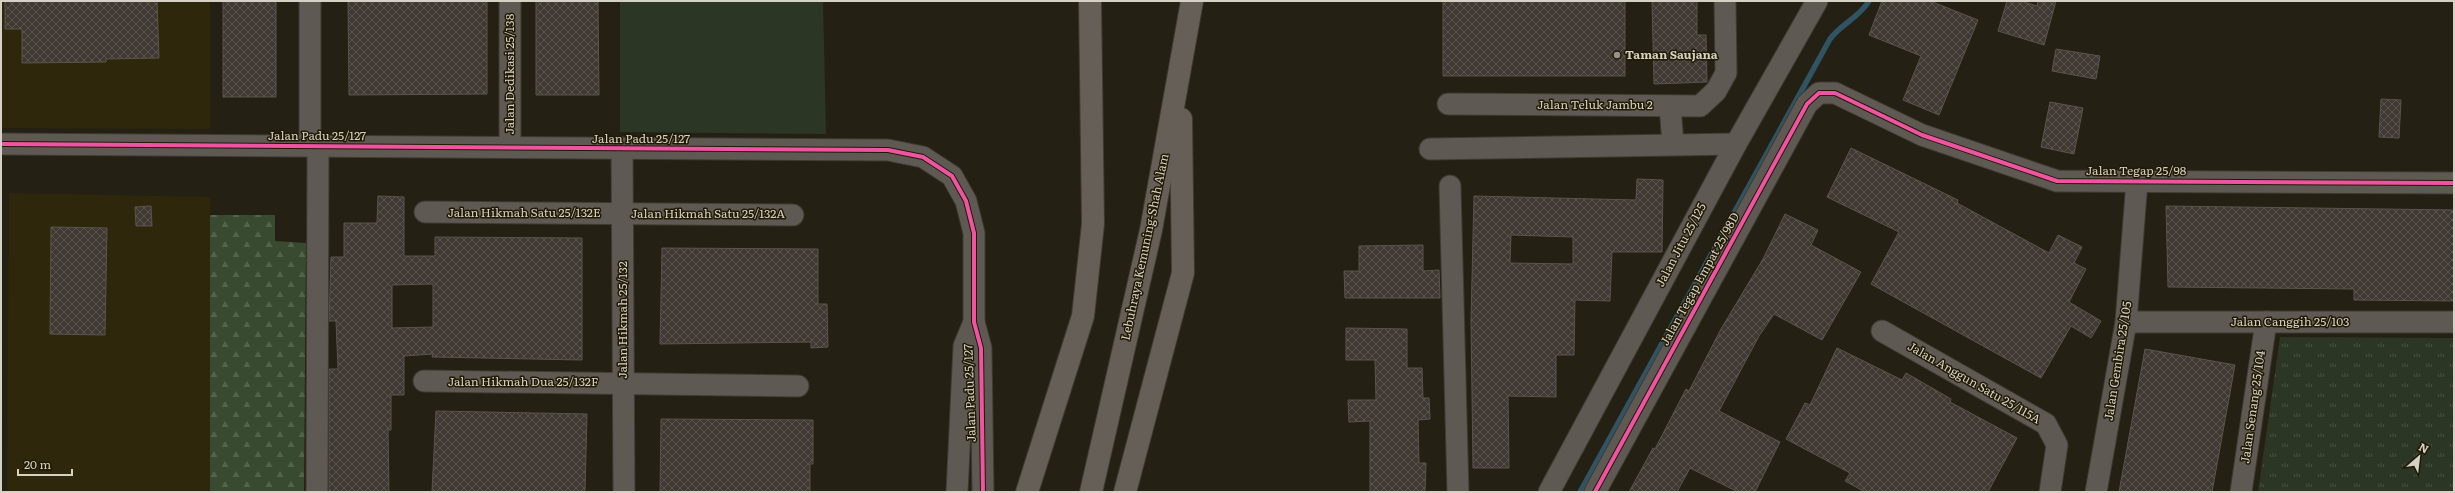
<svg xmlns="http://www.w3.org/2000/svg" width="2455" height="493" viewBox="0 0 2455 493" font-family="Literata,serif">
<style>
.built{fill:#2f270b}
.grass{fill:#2b3624}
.forest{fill:url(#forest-firs)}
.park{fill:url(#park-tufts)}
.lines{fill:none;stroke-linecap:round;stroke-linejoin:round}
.stream{stroke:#305464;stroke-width:5.5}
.building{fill:url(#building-cross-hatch);stroke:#5b544d;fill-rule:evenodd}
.minor-casing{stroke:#3f3b31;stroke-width:23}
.highway-casing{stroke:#3f3b31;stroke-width:24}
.minor{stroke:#5f5954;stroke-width:21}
.highway{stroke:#665f57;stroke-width:22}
.cycleway-casing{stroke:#201a04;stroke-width:6}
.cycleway{stroke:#f153a3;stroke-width:4}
.poi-dot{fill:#979386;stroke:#201a04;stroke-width:1.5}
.labels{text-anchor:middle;stroke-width:3;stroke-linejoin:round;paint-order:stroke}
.poi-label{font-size:12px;font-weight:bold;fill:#d5d1c4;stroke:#201a04;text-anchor:start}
.street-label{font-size:12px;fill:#d5d1c4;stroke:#201a04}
</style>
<defs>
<pattern id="forest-firs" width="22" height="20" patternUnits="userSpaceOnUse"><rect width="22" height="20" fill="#384a2f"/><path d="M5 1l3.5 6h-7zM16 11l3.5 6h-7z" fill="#54634c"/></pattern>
<pattern id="park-tufts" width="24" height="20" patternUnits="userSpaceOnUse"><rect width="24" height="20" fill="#2b3624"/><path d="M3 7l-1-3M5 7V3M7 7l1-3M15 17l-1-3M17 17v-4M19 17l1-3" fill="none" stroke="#495242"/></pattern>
<pattern id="building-cross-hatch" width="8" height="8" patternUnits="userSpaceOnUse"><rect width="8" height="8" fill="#403933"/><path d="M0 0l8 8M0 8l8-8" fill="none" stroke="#5b554f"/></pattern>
</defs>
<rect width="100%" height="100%" fill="#242013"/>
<g class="built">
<path d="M 1,1 L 210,1 L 210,129 L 1,128 Z"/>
<path d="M 9,193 L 210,197 L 210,492 L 7,492 Z"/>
</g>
<path class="grass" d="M 620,1 L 823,1 L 826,134 L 620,132 Z"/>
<path class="forest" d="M 210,215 L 275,215 L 275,241 L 306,243 L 304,492 L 210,492 Z"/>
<path class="park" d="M 2280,337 L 2454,338 L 2454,492 L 2258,492 Z"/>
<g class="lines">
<path class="stream" d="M 1580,492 L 1830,39 C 1841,24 1860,17 1869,1"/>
</g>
<g class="building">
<path d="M 5,1 L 157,1 L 159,58 L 106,59 L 106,62 L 22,63 L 22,29 L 5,29 Z"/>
<rect x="223" y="1" width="53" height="96"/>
<path d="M 348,1 L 487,1 L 487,94 L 349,95 Z"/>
<path d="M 536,1 L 598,1 L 599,95 L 536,95 Z"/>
<rect x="1443" y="1" width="182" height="75"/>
<path d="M 1652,1 L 1697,1 L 1697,35 L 1706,35 L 1707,82 L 1654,84 Z"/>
<path d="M 1882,1 L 1930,1 L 1978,20 L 1939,115 L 1903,100 L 1921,56 L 1869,35 Z"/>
<path d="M 2007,1 L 2021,1 L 2037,6 L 2038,1 L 2056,1 L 2044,45 L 1998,31 Z"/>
<path d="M 2056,49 L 2100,56 L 2096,79 L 2052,71 Z"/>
<path d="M 2381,99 L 2401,100 L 2399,138 L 2379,137 Z"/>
<path d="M 2050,102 L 2083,108 L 2074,154 L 2041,147 Z"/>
<path d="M 1851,148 L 1958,200 L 1957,203 L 2049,253 L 2058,235 L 2082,247 L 2074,263 L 2086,269 L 2069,302 L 2101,321 L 2091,338 L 2071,326 L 2041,378 L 1871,284 L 1899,232 L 1827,197 Z"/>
<path d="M 1637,179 L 1663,180 L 1662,252 L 1612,252 L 1610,301 L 1575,300 L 1574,355 L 1556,355 L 1556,397 L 1508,396 L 1509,468 L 1473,468 L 1471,320 L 1474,196 L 1636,200 ZM 1511,235 L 1573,237 L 1573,264 L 1510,263 Z"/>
<path d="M 378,196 L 404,197 L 404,256 L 435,256 L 435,237 L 582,238 L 582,360 L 432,357 L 433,354 L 404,356 L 404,395 L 391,395 L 391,430 L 388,430 L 389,492 L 329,492 L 329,369 L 338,369 L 336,321 L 329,321 L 331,257 L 344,257 L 344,223 L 377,223 ZM 433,284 L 433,327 L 392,328 L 392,285 Z"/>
<path d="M 151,206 L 152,226 L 136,226 L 135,207 Z"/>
<path d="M 2166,206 L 2454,210 L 2454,301 L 2354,300 L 2354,289 L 2168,287 Z"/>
<path d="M 1785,214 L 1818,230 L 1811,245 L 1861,272 L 1822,340 L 1774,314 L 1759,336 L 1719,411 L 1780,442 L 1755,492 L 1738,492 L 1690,468 L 1677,492 L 1629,492 L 1653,448 L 1655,449 L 1686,389 L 1689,391 L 1721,329 L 1763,259 Z"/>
<path d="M 51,227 L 107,228 L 105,335 L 50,334 Z"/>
<path d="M 1423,245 L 1423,271 L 1439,270 L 1440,298 L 1345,298 L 1344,271 L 1359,271 L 1359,246 Z"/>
<path d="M 662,248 L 818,249 L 818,304 L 827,304 L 828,347 L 811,348 L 811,342 L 660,344 Z"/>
<path d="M 1346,328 L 1407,329 L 1407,368 L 1422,368 L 1423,398 L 1429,398 L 1430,419 L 1418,420 L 1419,463 L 1426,463 L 1425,492 L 1370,492 L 1370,421 L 1349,422 L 1348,400 L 1376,400 L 1375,360 L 1346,360 Z"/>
<path d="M 1837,348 L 1902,380 L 1906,373 L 1951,399 L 1950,402 L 2017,438 L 1988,492 L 1865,492 L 1845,481 L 1850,473 L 1786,439 L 1805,403 L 1810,405 Z"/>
<path d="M 2145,349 L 2235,365 L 2212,492 L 2119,492 Z"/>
<path d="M 436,411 L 587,414 L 585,492 L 432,492 Z"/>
<path d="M 661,419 L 813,420 L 813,464 L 810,464 L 810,492 L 660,492 Z"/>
</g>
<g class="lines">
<defs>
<g id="minor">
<path d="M 310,1 L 310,146"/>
<path d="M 510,1 L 510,147"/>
<path d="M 1448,104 L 1700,106 L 1716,91 L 1726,73 L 1725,1"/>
<path d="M 1670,106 L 1673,144"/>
<path d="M 1,144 L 888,150 L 923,157 L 952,176 L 966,201 L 974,233 L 974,322 L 981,348 L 983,492"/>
<path d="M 622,148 L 624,492"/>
<path d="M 1430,149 L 1736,144"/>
<path d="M 1450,186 L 1458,492"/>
<path d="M 425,212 L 793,215"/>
<path d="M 2126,322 L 2454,322"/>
<path d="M 1882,331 L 2046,424 L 2057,445 L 2050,492"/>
<path d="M 424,381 L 798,386"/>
<path d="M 317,492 L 318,146"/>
<path d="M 957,492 L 964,346 L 974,322"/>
<path d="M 1549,492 L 1736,144 L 1817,1"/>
<path d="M 1595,492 L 1807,104 L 1819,93 L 1835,93 L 1922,135 L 2057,181 L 2454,183"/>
<path d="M 2096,492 L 2126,322 L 2137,181"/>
<path d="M 2241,492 L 2266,322"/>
</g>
<g id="highway">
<path d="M 1027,492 L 1083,316 L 1093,224 L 1090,1"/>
<path d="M 1091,492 L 1151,230 L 1192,1"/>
<path d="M 1125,492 L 1183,273 L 1181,119"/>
</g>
</defs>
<use href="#minor" class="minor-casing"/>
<use href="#highway" class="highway-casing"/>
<use href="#minor" class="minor"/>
<use href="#highway" class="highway"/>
<defs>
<g id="cycleway">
<path d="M 1,144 L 888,150 L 923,157 L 952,176 L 966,201 L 974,233 L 974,322 L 981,348 L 983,492"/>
<path d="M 1595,492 L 1807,104 L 1819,93 L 1835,93 L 1922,135 L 2057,181 L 2454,183"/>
</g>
</defs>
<use href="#cycleway" class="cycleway-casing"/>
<use href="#cycleway" class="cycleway"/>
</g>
<circle class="poi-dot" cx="1617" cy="55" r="4"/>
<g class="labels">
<g class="poi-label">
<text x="1625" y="59">Taman Saujana</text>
</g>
<g class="street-label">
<text transform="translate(510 74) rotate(-90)" y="4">Jalan Dedikasi 25/138</text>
<text x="1595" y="109">Jalan Teluk Jambu 2</text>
<text x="317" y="140">Jalan Padu 25/127</text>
<text x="641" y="143">Jalan Padu 25/127</text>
<text x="2136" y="175">Jalan Tegap 25/98</text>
<text x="524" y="217">Jalan Hikmah Satu 25/132E</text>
<text x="708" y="218">Jalan Hikmah Satu 25/132A</text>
<text transform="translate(1681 245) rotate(-62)" y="4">Jalan Jitu 25/125</text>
<text transform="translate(1145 247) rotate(-78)" y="4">Lebuhraya Kemuning-Shah Alam</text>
<text transform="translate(1700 279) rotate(-61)" y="4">Jalan Tegap Empat 25/98D</text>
<text transform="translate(623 320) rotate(-90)" y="4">Jalan Hikmah 25/132</text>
<text x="2290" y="326">Jalan Canggih 25/103</text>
<text transform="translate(2118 361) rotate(-81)" y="4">Jalan Gembira 25/105</text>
<text x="523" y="386">Jalan Hikmah Dua 25/132F</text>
<text transform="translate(1974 383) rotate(30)" y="4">Jalan Anggun Satu 25/115A</text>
<text transform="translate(970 393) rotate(-92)" y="4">Jalan Padu 25/127</text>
<text transform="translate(2253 407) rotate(-82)" y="4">Jalan Senang 25/104</text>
</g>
</g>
<rect width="2455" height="493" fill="none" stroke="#d5d1c4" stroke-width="4"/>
<g transform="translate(2419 457) rotate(28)" stroke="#201a04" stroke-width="3" paint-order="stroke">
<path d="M0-3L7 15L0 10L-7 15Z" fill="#d5d1c4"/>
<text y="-6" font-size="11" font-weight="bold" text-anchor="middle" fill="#d5d1c4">N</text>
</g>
<path d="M18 469v6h54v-6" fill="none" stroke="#d5d1c4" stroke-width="2"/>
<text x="24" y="469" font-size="12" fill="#d5d1c4" stroke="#201a04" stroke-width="3" paint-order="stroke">20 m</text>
</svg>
